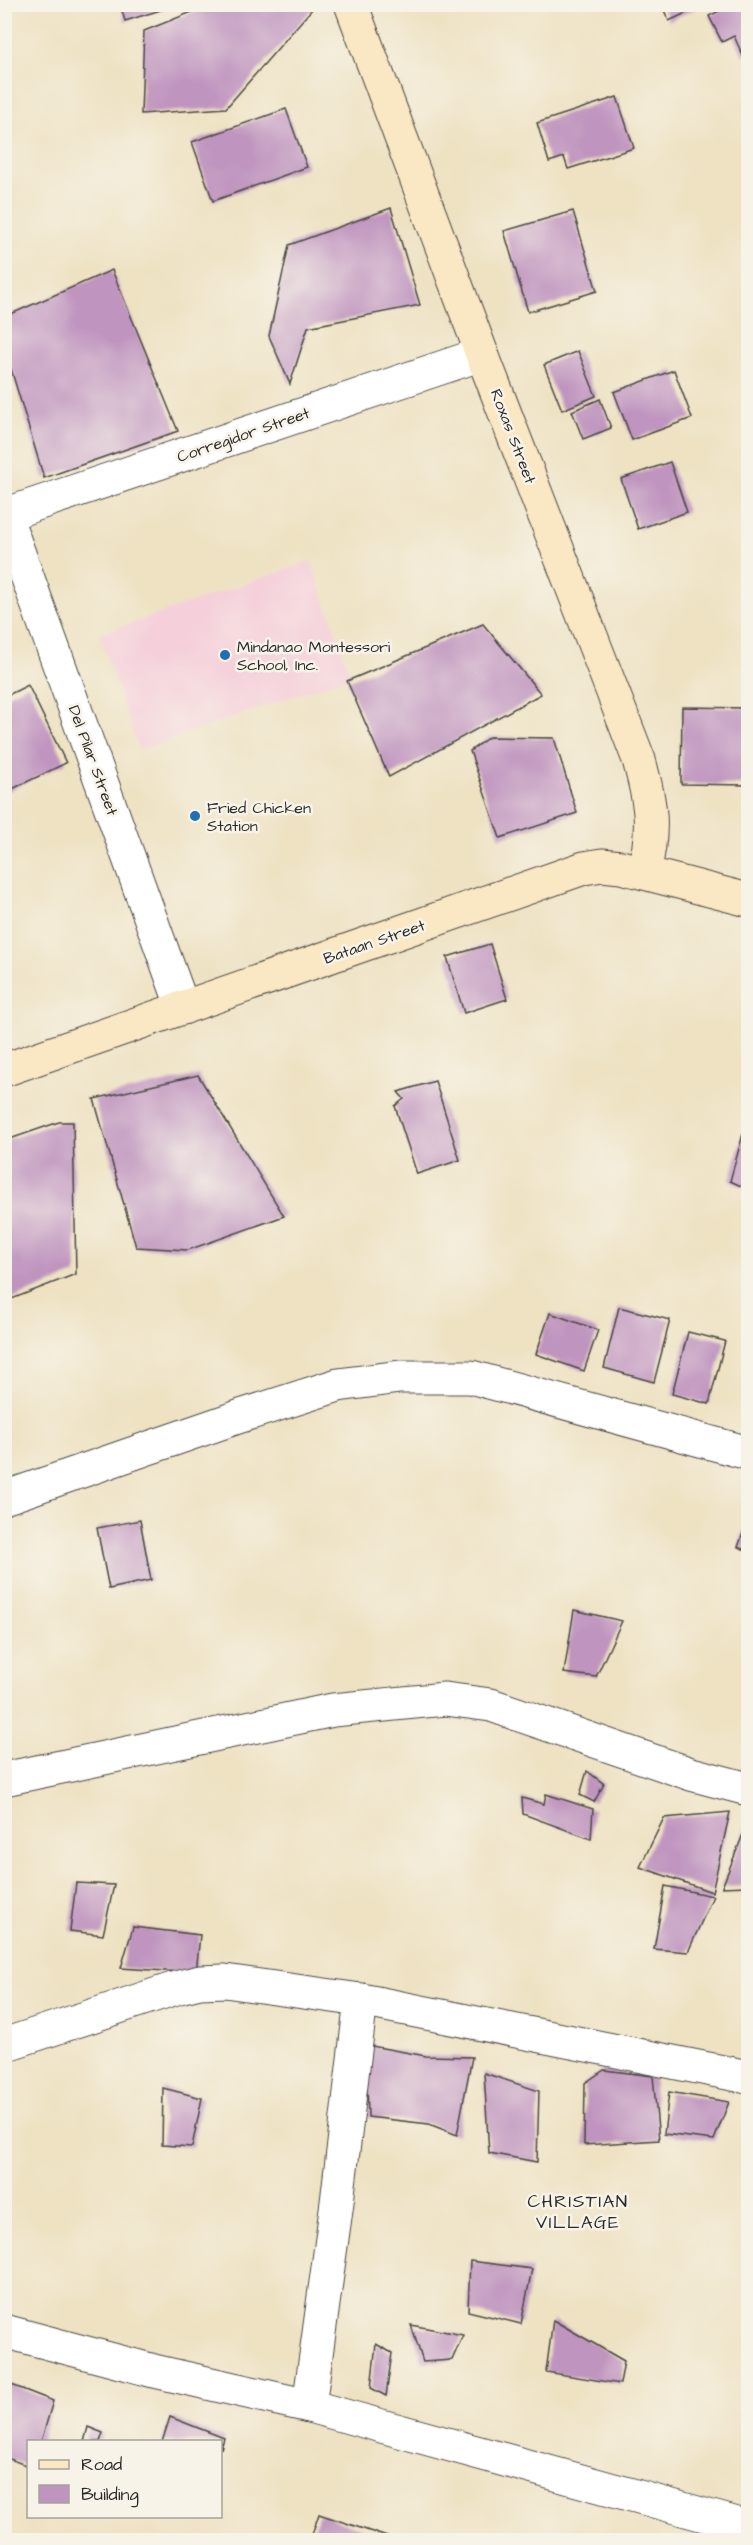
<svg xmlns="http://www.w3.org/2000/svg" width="753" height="2545" viewBox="0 0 753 2545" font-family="'Architects Daughter',sans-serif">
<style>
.built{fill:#f5cfda}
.building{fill:#bf94bf}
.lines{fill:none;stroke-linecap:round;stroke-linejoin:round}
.street-casing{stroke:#484642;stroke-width:35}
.secondary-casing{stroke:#484642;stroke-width:35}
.street{stroke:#fff;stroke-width:33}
.secondary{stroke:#fae7c3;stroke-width:33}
.poi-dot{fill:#1f6fb2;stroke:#f7f3e8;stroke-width:2}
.labels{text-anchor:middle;stroke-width:5;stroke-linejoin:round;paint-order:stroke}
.street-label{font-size:16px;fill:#2b2b2b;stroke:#f7f3e8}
.poi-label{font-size:16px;fill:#2b2b2b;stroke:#f7f3e8;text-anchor:start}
.neighbourhood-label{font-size:18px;letter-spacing:1.5px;fill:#2b2b2b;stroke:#f7f3e8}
</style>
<rect width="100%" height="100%" fill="#f7f3e8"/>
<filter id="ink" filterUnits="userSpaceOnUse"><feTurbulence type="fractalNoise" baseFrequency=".0167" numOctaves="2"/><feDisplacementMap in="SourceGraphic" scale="12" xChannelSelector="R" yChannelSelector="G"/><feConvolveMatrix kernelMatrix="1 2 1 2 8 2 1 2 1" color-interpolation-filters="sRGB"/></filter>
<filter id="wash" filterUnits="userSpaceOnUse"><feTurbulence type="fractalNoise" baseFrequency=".008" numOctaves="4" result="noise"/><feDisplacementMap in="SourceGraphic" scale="24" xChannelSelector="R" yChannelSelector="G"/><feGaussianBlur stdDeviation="1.35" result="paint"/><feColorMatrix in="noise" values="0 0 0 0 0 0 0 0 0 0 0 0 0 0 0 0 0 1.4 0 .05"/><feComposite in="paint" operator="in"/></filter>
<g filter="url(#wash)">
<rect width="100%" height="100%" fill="#eee2c3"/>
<path class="built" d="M 311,561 L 351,676 L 139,750 L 99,635 Z"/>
<g id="blocks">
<g class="building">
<path d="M 120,4 L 177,4 L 177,5 L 125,21 Z"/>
<path d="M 212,4 L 311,4 L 313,8 L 226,108 L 141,114 L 144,31 Z"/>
<path d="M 661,4 L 705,4 L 669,21 Z"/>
<path d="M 733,4 L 748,4 L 748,53 L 743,56 L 734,36 L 722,42 L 709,16 Z"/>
<path d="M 617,97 L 634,148 L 568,169 L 564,157 L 549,162 L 537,123 Z"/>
<path d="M 286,109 L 307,167 L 213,201 L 192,142 Z"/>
<path d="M 391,208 L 420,305 L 308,327 L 290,384 L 269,336 L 289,245 Z"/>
<path d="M 573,211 L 597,291 L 528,312 L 504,231 Z"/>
<path d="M 112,270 L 178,431 L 44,478 L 4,346 L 4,317 Z"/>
<path d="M 578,351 L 596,396 L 562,410 L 544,365 Z"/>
<path d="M 674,370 L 692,418 L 632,440 L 614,392 Z"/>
<path d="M 600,399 L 611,428 L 583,439 L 572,411 Z"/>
<path d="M 670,462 L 687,512 L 638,529 L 621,479 Z"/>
<path d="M 483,624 L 541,694 L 389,777 L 347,681 Z"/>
<path d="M 28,685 L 66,763 L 4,793 L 4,697 Z"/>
<path d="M 682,707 L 748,708 L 748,785 L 681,784 Z"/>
<path d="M 489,737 L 554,738 L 577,813 L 500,838 L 470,751 Z"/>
<path d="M 490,944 L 507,999 L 464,1013 L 447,957 Z"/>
<path d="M 198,1075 L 284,1216 L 188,1250 L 136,1247 L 94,1099 Z"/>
<path d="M 435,1081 L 460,1160 L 417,1174 L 395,1106 L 404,1099 L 398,1092 Z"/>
<path d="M 748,1116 L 748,1189 L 730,1181 Z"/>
<path d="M 59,1122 L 73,1122 L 76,1274 L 4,1302 L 4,1141 Z"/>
<path d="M 619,1307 L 670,1320 L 654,1382 L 604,1368 Z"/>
<path d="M 550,1313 L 598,1330 L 584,1371 L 536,1354 Z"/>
<path d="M 688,1332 L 725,1341 L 709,1404 L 672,1394 Z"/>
<path d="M 140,1520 L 151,1580 L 109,1589 L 97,1528 Z"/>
<path d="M 748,1520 L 748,1551 L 738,1547 Z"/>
<path d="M 574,1610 L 622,1621 L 596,1677 L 564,1673 Z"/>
<path d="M 587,1771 L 604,1784 L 594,1802 L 580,1795 Z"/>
<path d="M 546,1794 L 593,1809 L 591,1839 L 523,1814 L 522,1798 L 544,1804 Z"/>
<path d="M 730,1812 L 712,1892 L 640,1867 L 664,1818 Z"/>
<path d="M 748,1822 L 748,1886 L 722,1887 Z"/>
<path d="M 76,1883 L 114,1885 L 103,1935 L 70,1931 Z"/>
<path d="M 665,1886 L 713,1896 L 688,1952 L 654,1949 Z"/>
<path d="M 133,1927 L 200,1935 L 196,1973 L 121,1968 Z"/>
<path d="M 366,2045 L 426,2056 L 472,2057 L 457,2135 L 429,2124 L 368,2117 Z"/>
<path d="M 604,2070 L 653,2076 L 659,2140 L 584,2145 L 585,2083 Z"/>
<path d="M 484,2073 L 539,2091 L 537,2162 L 489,2153 Z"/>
<path d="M 163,2088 L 202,2098 L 192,2147 L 162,2145 Z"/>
<path d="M 669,2092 L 729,2102 L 714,2140 L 664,2134 Z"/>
<path d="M 470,2261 L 532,2269 L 521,2324 L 468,2311 Z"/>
<path d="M 553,2320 L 624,2361 L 620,2384 L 546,2372 Z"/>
<path d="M 411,2325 L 463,2335 L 452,2360 L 423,2362 Z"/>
<path d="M 376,2344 L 392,2353 L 386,2396 L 371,2388 Z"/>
<path d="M 4,2382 L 53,2401 L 41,2442 L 28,2442 L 28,2466 L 4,2457 Z"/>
<path d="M 170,2417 L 224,2438 L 221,2449 L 220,2442 L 162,2442 Z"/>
<path d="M 88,2427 L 103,2433 L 100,2442 L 84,2442 Z"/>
<path d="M 319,2514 L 396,2540 L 310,2540 Z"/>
</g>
</g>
</g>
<g filter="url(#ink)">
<use href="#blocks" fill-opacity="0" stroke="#484642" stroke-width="1.5"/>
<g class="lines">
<defs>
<g id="street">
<path d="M 4,512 L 183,1008"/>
<path d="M 4,515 L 482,354"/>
<path d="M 4,1498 L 241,1416 L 338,1385 L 400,1377 L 471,1377 L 748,1453"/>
<path d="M 4,1779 L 333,1710 L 445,1699 L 491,1705 L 691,1774 L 748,1789"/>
<path d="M 4,2045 L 179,1987 L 200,1982 L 225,1981 L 361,2000 L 748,2077"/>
<path d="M 4,2331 L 154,2371 L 309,2406 L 748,2527"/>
<path d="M 309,2406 L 337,2202 L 361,2000"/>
</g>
<g id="secondary">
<path d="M 351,4 L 482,354 L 639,760 C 651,804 655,827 644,872"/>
<path d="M 4,1070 L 584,868 L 602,865 L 621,867 L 748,900"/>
</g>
</defs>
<use href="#street" class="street-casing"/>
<use href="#secondary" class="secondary-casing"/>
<use href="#street" class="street"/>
<use href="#secondary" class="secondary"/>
</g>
</g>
<g class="poi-dot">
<circle cx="225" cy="655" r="6"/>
<circle cx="195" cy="816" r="6"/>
</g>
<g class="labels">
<g class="street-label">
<text transform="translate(243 434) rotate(-19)" y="6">Corregidor Street</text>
<text transform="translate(514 436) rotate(69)" y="6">Roxas Street</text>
<text transform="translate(94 760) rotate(70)" y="6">Del Pilar Street</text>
<text transform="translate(374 941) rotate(-19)" y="6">Bataan Street</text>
</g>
<g class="poi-label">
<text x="237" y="652">Mindanao Montessori<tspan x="237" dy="18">School, Inc.</tspan></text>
<text x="207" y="813">Fried Chicken<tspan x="207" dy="18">Station</tspan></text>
</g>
<g class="neighbourhood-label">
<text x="578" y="2207">CHRISTIAN<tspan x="578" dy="21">VILLAGE</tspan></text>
</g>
</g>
<rect width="753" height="2545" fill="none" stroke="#f7f3e8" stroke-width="24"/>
<rect x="27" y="2440" width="195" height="78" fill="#f7f3e8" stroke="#a5a39c" stroke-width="1.5"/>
<rect x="39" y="2460" width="30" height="9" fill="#fae7c3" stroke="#a5a39c" stroke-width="1.5"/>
<text x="81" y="2470" font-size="18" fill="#2b2b2b">Road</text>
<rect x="39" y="2485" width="30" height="18" fill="#bf94bf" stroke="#a5a39c" stroke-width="1.5"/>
<text x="81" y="2500" font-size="18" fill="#2b2b2b">Building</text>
</svg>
